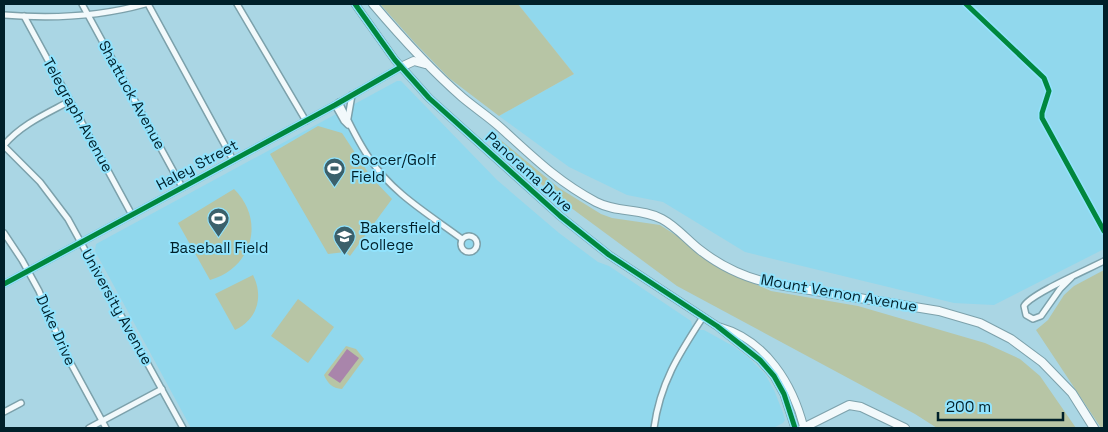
<svg xmlns="http://www.w3.org/2000/svg" width="1108" height="432" viewBox="0 0 1108 432" font-family="'Space Grotesk',sans-serif">
<style>
.built{fill:#91d8ed}
.green{fill:#b7c5a5}
.water{fill:#a985ab}
.lines{fill:none;stroke-linecap:round;stroke-linejoin:round}
.minor-casing{stroke:#7ca1ab;stroke-width:8}
.major-casing{stroke:#7ca1ab;stroke-width:9}
.highway-casing{stroke:#7ca1ab;stroke-width:10}
.minor{stroke:#f2f9fb;stroke-width:5}
.major{stroke:#f2f9fb;stroke-width:7}
.highway{stroke:#f2f9fb;stroke-width:8}
.cycleway-casing{stroke:#91e3fd;stroke-width:8}
.cycleway{stroke:#00873e;stroke-width:5}
.labels{text-anchor:middle;stroke-width:4;stroke-linejoin:round;paint-order:stroke}
.street-label{font-size:15px;fill:#00202a;stroke:#91e3fd}
.poi-label{font-size:15px;fill:#00202a;stroke:#91e3fd;text-anchor:start}
</style>
<rect width="100%" height="100%" fill="#aad6e4"/>
<g class="built">
<path d="M 518,4 L 1104,4 L 1104,249 L 994,305 L 954,303 L 745,252 L 663,202 L 627,195 L 569,167 L 499,116 L 574,74 Z"/>
<path d="M 397,81 L 401,81 L 497,180 L 559,233 L 598,262 L 609,266 L 691,321 L 692,325 L 700,330 L 704,330 L 733,346 L 749,358 L 765,374 L 774,390 L 783,413 L 785,420 L 783,423 L 773,428 L 191,428 L 95,251 L 96,244 Z"/>
</g>
<g class="green">
<path d="M 380,4 L 518,4 L 574,74 L 499,116 L 449,78 L 415,43 Z"/>
<path d="M 318,126 L 342,133 L 371,177 L 392,199 L 350,256 L 345,252 L 328,254 L 270,154 Z"/>
<path d="M 497,137 L 559,188 L 601,214 L 612,218 L 660,225 L 744,279 L 771,291 L 858,306 L 985,343 L 1020,359 L 1040,376 L 1076,428 L 937,428 L 915,414 L 677,286 L 551,193 L 494,141 Z"/>
<path d="M 234,189 C 266,221 252,268 210,280 L 178,223 Z"/>
<path d="M 1104,270 L 1104,428 L 1101,428 L 1036,330 L 1048,320 L 1064,295 L 1074,286 Z"/>
<path d="M 253,275 C 264,297 257,320 235,330 L 215,294 Z"/>
<path d="M 298,299 L 334,327 L 308,363 L 271,336 Z"/>
<path d="M 346,346 L 356,349 L 364,359 L 342,389 C 332,388 328,384 324,375 Z"/>
</g>
<path class="water" d="M 347,349 L 359,358 L 340,383 L 328,375 Z"/>
<g class="lines">
<defs>
<g id="minor">
<path d="M 82,4 L 182,187"/>
<path d="M 148,4 L 233,160"/>
<path d="M 237,4 L 306,121"/>
<path d="M 4,15 C 52,19 98,17 145,4"/>
<path d="M 24,16 L 132,215"/>
<path d="M 339,102 C 349,122 357,141 370,159 C 392,193 430,215 462,239"/>
<path d="M 335,105 L 344,121 L 348,125"/>
<path d="M 348,118 L 352,95"/>
<path d="M 4,145 C 22,124 46,114 70,101"/>
<path d="M 4,146 L 40,182 L 68,219 L 183,428"/>
<path d="M 4,233 L 22,260 L 39,291 L 63,349 L 106,428"/>
<circle cx="469" cy="244" r="8"/>
<path d="M 1072,277 L 1060,289 L 1041,316 L 1033,319 L 1026,315 L 1024,306 C 1030,294 1089,269 1104,261"/>
<path d="M 4,284 L 335,105 L 401,67"/>
<path d="M 4,412 L 21,403"/>
<path d="M 89,428 L 162,389"/>
<path d="M 654,428 C 660,383 679,354 703,317"/>
</g>
<g id="major">
<path d="M 355,4 L 395,60 L 429,98 L 560,216 L 609,255 L 717,326 L 760,360 L 774,376 L 784,394 L 795,428"/>
<path d="M 720,327 C 766,340 793,384 804,428"/>
</g>
<g id="highway">
<path d="M 373,4 C 401,37 430,69 462,97 C 475,108 489,117 501,128 C 533,157 558,182 596,202 C 617,213 641,208 662,219 C 677,227 687,240 700,250 C 723,268 751,280 779,285 L 939,311 L 980,323 L 1011,339 L 1042,362 L 1072,393 L 1094,428"/>
<path d="M 401,67 L 414,61 L 425,64"/>
<path d="M 803,428 L 849,405 L 861,407 L 905,428"/>
</g>
</defs>
<use href="#minor" class="minor-casing"/>
<use href="#major" class="major-casing"/>
<use href="#highway" class="highway-casing"/>
<use href="#minor" class="minor"/>
<use href="#major" class="major"/>
<use href="#highway" class="highway"/>
<defs>
<g id="cycleway">
<path d="M 355,4 L 395,60 L 429,98 L 560,216 L 609,255 L 717,326 L 760,360 L 774,376 L 784,394 L 795,428"/>
<path d="M 966,4 L 1044,78 L 1049,91 L 1042,113 L 1042,118 L 1104,231"/>
<path d="M 4,284 L 335,105 L 401,67"/>
</g>
</defs>
<use href="#cycleway" class="cycleway-casing"/>
<use href="#cycleway" class="cycleway"/>
</g>
<defs>
<symbol id="stadium-pin" viewBox="-11 -11 22 30"><path d="M0 17L-7.5 6A9.5 9.5 0 1 1 7.5 6Z" fill="#3b606b" stroke="#91e3fd"/><path d="M0-5a6.5 5 0 1 0 0 10a6.5 5 0 1 0 0-10ZM-3.5-1.8h7v3.6h-7Z" fill="#fff"/></symbol>
<symbol id="university-pin" viewBox="-11 -11 22 30"><path d="M0 17L-7.5 6A9.5 9.5 0 1 1 7.5 6Z" fill="#3b606b" stroke="#91e3fd"/><path d="M0-5L7-2L0 1L-7-2ZM-4 1L0 2.5L4 1V4Q0 6-4 4Z" fill="#fff"/></symbol>
</defs>
<g fill-rule="evenodd">
<use href="#stadium-pin" x="322" y="156" width="25" height="34"/>
<use href="#stadium-pin" x="206" y="206" width="25" height="34"/>
<use href="#university-pin" x="332" y="224" width="25" height="34"/>
</g>
<g class="labels">
<g class="street-label">
<text transform="translate(132 95) rotate(61)" y="5">Shattuck Avenue</text>
<text transform="translate(78 115) rotate(61)" y="5">Telegraph Avenue</text>
<text transform="translate(197 165) rotate(-28)" y="5">Haley Street</text>
<text transform="translate(529 172) rotate(42)" y="5">Panorama Drive</text>
<text transform="translate(839 293) rotate(10)" y="5">Mount Vernon Avenue</text>
<text transform="translate(117 307) rotate(61)" y="5">University Avenue</text>
<text transform="translate(56 330) rotate(66)" y="5">Duke Drive</text>
</g>
<g class="poi-label">
<text x="351" y="165">Soccer/Golf<tspan x="351" dy="17">Field</tspan></text>
<text x="360" y="233">Bakersfield<tspan x="360" dy="17">College</tspan></text>
<text x="219" y="253" text-anchor="middle">Baseball Field</text>
</g>
</g>
<rect width="1108" height="432" fill="none" stroke="#00202a" stroke-width="10"/>
<path d="M938 412v8h125v-8" fill="none" stroke="#00202a" stroke-width="2.5"/>
<text x="946" y="412" font-size="15" fill="#00202a" stroke="#91e3fd" stroke-width="4" paint-order="stroke">200 m</text>
</svg>
